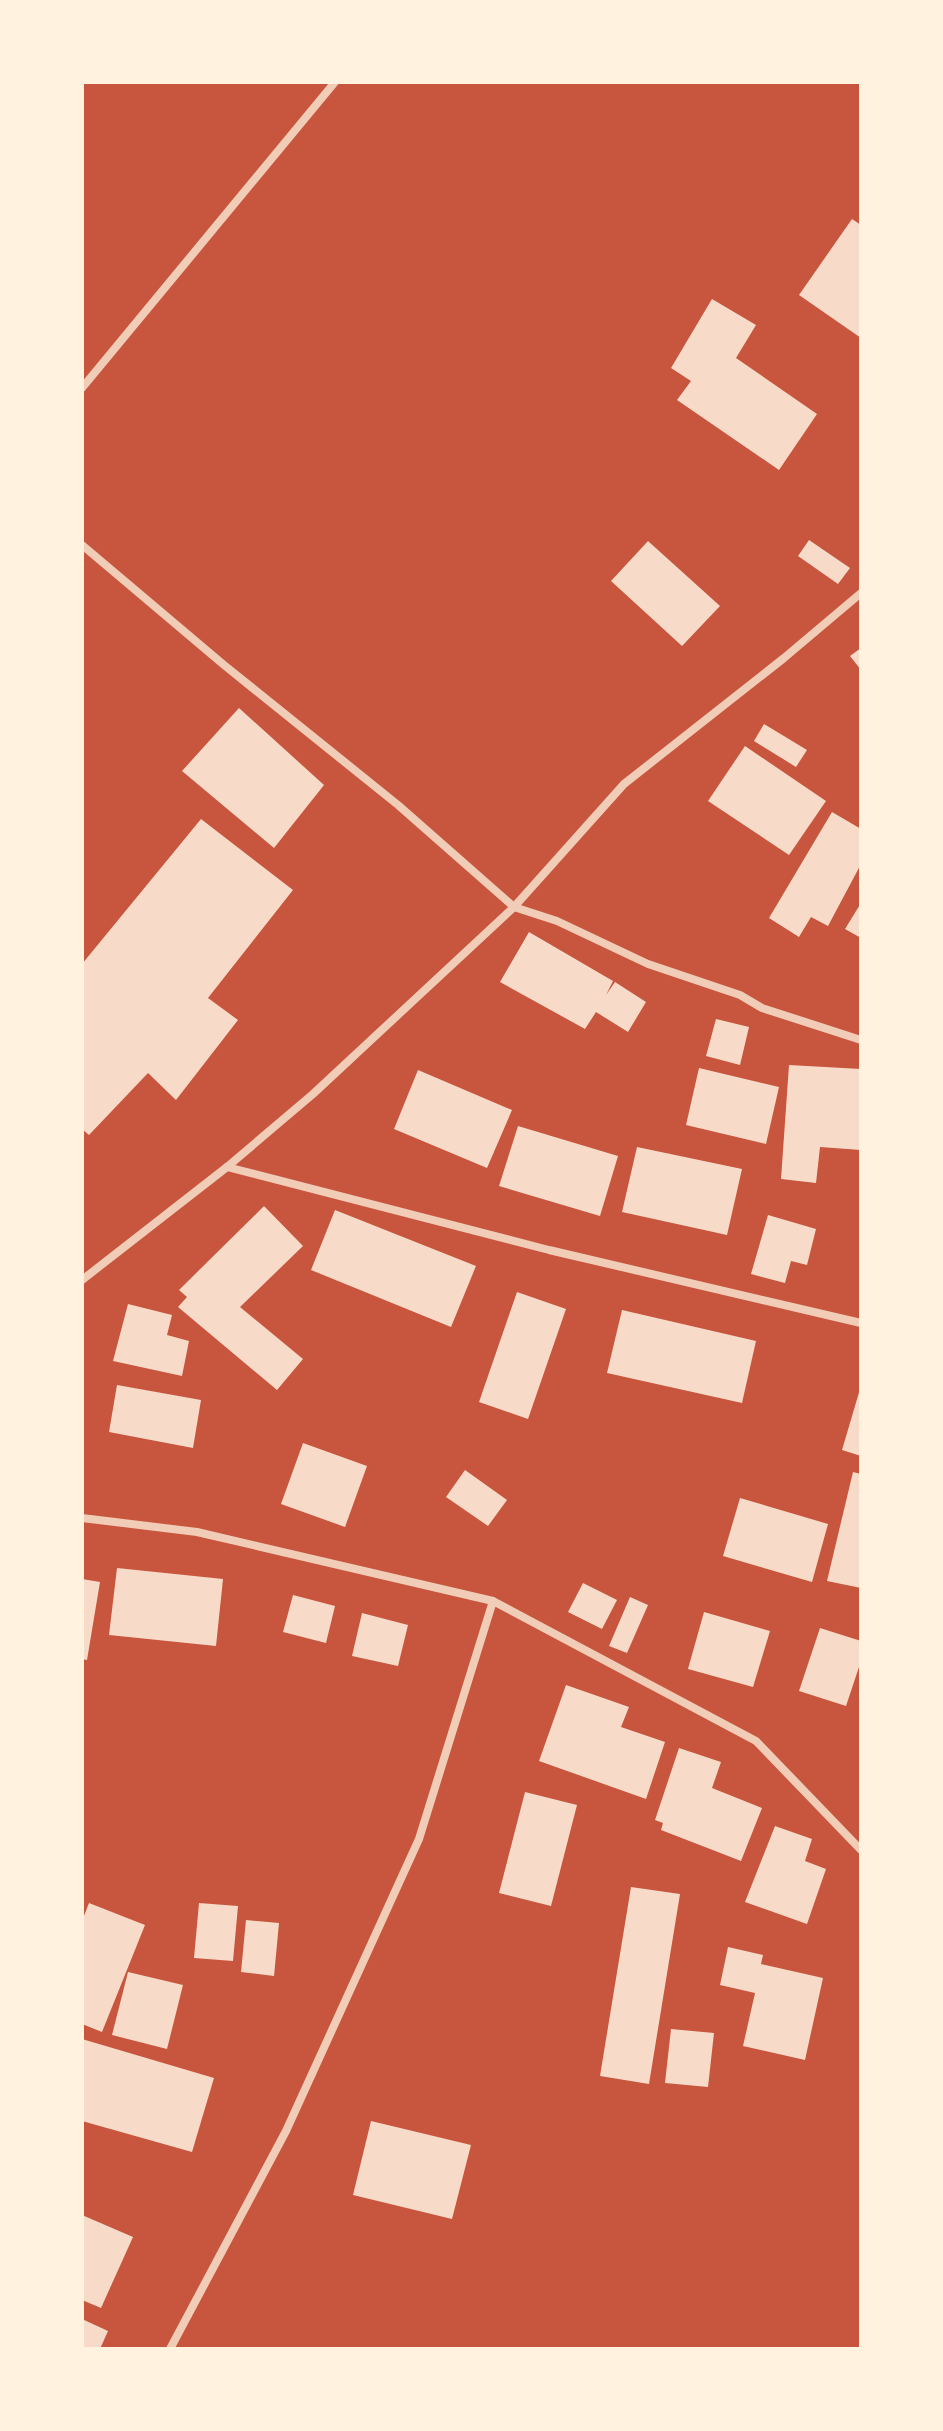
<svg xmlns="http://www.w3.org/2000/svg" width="943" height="2431" viewBox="0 0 943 2431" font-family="'Titillium Web',sans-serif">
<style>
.building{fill:#f7dbc8}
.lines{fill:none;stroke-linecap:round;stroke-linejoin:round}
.minor{stroke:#f1ccb7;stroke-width:8}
</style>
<rect width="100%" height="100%" fill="#c8553d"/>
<g class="building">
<path d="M 852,219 L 861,225 L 861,338 L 799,295 Z"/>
<path d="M 712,299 L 756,325 L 736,358 L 817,414 L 779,470 L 677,400 L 691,381 L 671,368 Z"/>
<path d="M 809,540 L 850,568 L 838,584 L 798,556 Z"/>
<path d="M 648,541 L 720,606 L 682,646 L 611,581 Z"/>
<path d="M 861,648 L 861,670 L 850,656 Z"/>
<path d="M 239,708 L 324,785 L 274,848 L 182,771 Z"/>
<path d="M 764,724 L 807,750 L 796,767 L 754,741 Z"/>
<path d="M 745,746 L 826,801 L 789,855 L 708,801 Z"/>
<path d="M 832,812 L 861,829 L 861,864 L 828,926 L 811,917 L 799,937 L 769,918 Z"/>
<path d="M 201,819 L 293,890 L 208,998 L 238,1020 L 176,1100 L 148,1073 L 89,1135 L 82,1129 L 82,964 Z"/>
<path d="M 861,903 L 861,938 L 845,929 Z"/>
<path d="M 529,932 L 613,981 L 606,995 L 615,982 L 646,1002 L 628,1032 L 596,1012 L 585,1029 L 500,982 Z"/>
<path d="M 716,1019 L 749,1027 L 740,1065 L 706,1056 Z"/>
<path d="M 789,1065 L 861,1069 L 861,1150 L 820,1147 L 816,1183 L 781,1179 Z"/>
<path d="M 699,1068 L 779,1087 L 766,1144 L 686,1125 Z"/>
<path d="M 418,1070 L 512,1110 L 487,1168 L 394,1129 Z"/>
<path d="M 518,1126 L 618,1156 L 600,1216 L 499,1186 Z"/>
<path d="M 637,1147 L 742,1169 L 727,1235 L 622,1212 Z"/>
<path d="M 264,1206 L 303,1246 L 240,1307 L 303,1359 L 277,1390 L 178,1307 L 187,1297 L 179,1290 Z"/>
<path d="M 335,1210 L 476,1266 L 451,1327 L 311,1270 Z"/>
<path d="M 768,1215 L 816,1229 L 807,1265 L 791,1261 L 785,1283 L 751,1274 Z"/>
<path d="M 517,1292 L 566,1309 L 528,1419 L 479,1402 Z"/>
<path d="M 128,1304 L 172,1315 L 167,1335 L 189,1341 L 182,1376 L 113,1361 Z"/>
<path d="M 622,1310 L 756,1341 L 742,1403 L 607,1373 Z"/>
<path d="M 117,1385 L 201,1400 L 193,1448 L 109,1432 Z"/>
<path d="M 860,1389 L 861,1389 L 861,1456 L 842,1450 Z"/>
<path d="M 303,1443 L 367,1466 L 345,1527 L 281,1504 Z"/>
<path d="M 465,1470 L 507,1500 L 488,1526 L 446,1497 Z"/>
<path d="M 853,1472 L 861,1474 L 861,1588 L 827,1581 Z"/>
<path d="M 740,1498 L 828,1524 L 812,1582 L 723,1556 Z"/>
<path d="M 117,1568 L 223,1579 L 216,1646 L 109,1635 Z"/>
<path d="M 82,1579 L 100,1582 L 87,1660 L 82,1659 Z"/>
<path d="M 583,1583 L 617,1600 L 602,1629 L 568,1612 Z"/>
<path d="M 293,1595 L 335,1606 L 326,1643 L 283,1632 Z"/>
<path d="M 630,1597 L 648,1605 L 627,1653 L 609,1646 Z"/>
<path d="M 704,1612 L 770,1631 L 753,1687 L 688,1669 Z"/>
<path d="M 362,1613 L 408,1625 L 398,1666 L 352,1656 Z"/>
<path d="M 820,1628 L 861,1641 L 861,1661 L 846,1706 L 799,1691 Z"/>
<path d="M 566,1685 L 629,1707 L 621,1727 L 665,1742 L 646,1799 L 539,1761 Z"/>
<path d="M 679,1748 L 721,1762 L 712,1788 L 762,1808 L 741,1861 L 661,1830 L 663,1823 L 655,1820 Z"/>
<path d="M 525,1792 L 577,1805 L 551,1906 L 499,1893 Z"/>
<path d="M 775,1826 L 812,1839 L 805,1861 L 826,1869 L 807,1924 L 745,1902 Z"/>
<path d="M 631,1887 L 680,1894 L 649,2084 L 600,2076 Z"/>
<path d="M 89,1903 L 145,1925 L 102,2032 L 82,2024 L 82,1921 Z"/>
<path d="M 199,1903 L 238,1906 L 233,1961 L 194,1958 Z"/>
<path d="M 246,1920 L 279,1923 L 274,1976 L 241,1972 Z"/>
<path d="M 728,1947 L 763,1955 L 761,1964 L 823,1978 L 805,2060 L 743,2046 L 755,1993 L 720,1985 Z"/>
<path d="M 128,1972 L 183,1985 L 167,2049 L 112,2035 Z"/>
<path d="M 671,2029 L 714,2033 L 708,2087 L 665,2083 Z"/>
<path d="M 82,2039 L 214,2078 L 192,2152 L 82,2121 Z"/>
<path d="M 371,2121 L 471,2145 L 452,2219 L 353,2195 Z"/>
<path d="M 82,2215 L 133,2237 L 101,2308 L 82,2300 Z"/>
<path d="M 82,2319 L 108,2331 L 100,2349 L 82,2349 Z"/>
</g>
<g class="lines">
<g class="minor">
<path d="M 82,388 L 335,82"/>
<path d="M 82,545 L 224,665 L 398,805 L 514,907 L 557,921 L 648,964 L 740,995 L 762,1008 L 861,1040"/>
<path d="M 227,1167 L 549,1250 L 861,1323"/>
<path d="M 82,1280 L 227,1167 L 313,1094 L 514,907 L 624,784 L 784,658 L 861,593"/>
<path d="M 82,1518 L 197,1532 L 493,1601 L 756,1741 L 861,1850"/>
<path d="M 170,2349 L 286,2131 L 419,1839 L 493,1601"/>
</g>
</g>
<rect width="943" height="2431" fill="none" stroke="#fff3e0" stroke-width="168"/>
</svg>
